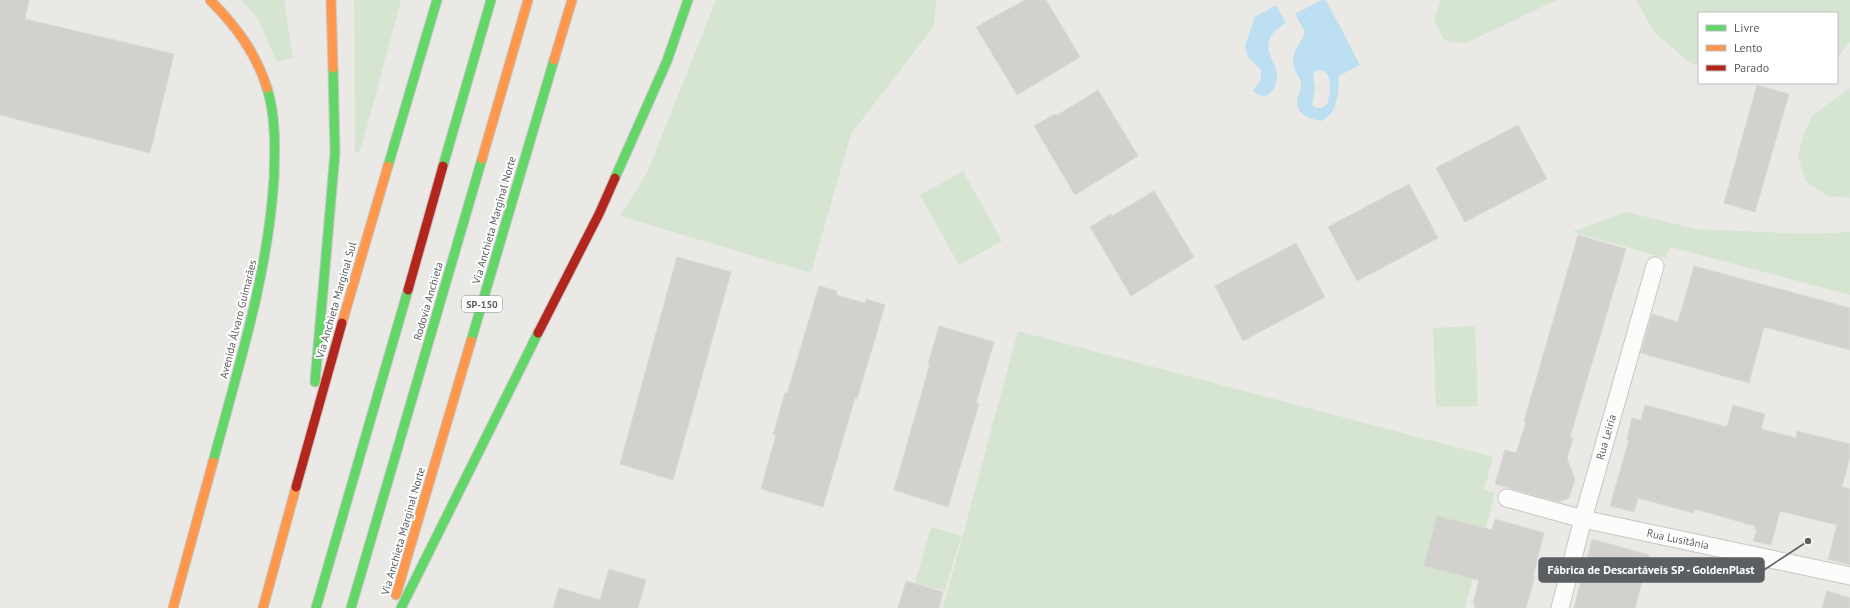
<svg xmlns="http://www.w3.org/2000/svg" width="1850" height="608" viewBox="0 0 1850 608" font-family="'PT Sans',sans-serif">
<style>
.green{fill:#d6e5d1}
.water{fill:#bce0f2;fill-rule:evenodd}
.building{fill:#d2d1ce;stroke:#dad8d4}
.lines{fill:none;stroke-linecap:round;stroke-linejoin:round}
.street-casing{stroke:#c6c6c6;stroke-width:19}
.fast-casing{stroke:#c7c7c7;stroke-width:11}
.slow-casing{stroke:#c7c7c7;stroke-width:11}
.jam-casing{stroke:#c7c7c7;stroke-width:11}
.street{stroke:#fcfcfb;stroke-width:17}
.fast{stroke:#63d668;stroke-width:9}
.slow{stroke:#ff974d;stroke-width:9}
.jam{stroke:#b3261e;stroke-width:9}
.labels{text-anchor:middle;stroke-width:4;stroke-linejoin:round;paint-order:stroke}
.shield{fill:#fff;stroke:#8c8f91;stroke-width:1}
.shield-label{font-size:10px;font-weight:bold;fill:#5b5f62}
.street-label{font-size:11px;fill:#5b5f62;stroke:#fff}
.leader{fill:none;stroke:#5b5f62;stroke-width:1.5}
.callout-dot{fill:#5b5f62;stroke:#fff;stroke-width:1.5}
.callout{fill:#5b5f62;stroke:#5b5f62;stroke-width:1.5}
.callout-label{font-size:12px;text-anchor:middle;font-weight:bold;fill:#fff}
</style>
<rect width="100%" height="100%" fill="#ebe9e5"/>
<g class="green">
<path d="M 241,0 L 284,0 L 293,58 L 277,62 L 257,17 Z"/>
<path d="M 354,0 L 401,0 L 361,149 L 355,154 Z"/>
<path d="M 716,0 L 936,0 L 934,26 L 851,134 L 811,273 L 620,216 L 647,173 Z"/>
<path d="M 1441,0 L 1557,0 L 1466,43 L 1449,42 L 1442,37 L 1434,20 Z"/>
<path d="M 1636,0 L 1850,0 L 1850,42 L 1837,58 L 1837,13 L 1699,13 L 1699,66 L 1690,63 L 1654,32 Z"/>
<path d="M 1850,88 L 1850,198 L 1828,196 L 1805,181 L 1798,156 L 1804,133 L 1813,115 Z"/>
<path d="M 963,171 L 1002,241 L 959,265 L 920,195 Z"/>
<path d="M 1626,212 L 1696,229 L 1807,234 L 1850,232 L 1850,295 L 1670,247 L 1666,258 L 1572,232 Z"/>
<path d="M 1475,326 L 1478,406 L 1436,407 L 1433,328 Z"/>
<path d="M 1018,331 L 1493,457 L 1484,490 L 1495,493 L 1465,608 L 943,608 Z"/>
<path d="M 931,527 L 961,536 L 945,591 L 915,583 Z"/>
</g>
<g class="water">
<path d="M 1322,0 L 1326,0 L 1360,65 L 1339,76 C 1338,93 1339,113 1321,121 C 1311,119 1296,115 1297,101 C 1297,96 1301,91 1301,86 C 1302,78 1293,71 1293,63 C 1292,52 1302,42 1305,32 L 1295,14 ZM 1320,70 C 1322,71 1324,71 1326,73 C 1332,78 1330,97 1327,104 C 1324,108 1320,108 1316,108 L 1312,105 L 1315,88 L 1313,76 L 1315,71 Z"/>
<path d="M 1276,5 L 1286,23 C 1279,28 1271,32 1269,41 C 1266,55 1276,62 1277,74 C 1278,82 1273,95 1264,96 C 1260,96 1256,94 1253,91 C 1259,80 1261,87 1261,70 L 1248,57 L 1245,46 L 1255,17 Z"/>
</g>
<g class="building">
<path d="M 0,0 L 29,0 L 25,19 L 174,54 L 150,153 L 0,115 Z"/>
<path d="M 1025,0 L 1046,0 L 1080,57 L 1017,95 L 976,27 Z"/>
<path d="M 1757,85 L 1789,94 L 1755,212 L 1724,203 Z"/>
<path d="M 1098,90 L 1138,156 L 1075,195 L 1034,126 L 1055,114 L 1056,116 Z"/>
<path d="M 1518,125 L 1547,179 L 1465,222 L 1436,168 Z"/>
<path d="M 1409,184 L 1438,238 L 1357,281 L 1328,227 Z"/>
<path d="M 1154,191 L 1194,257 L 1131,296 L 1090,227 L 1111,214 L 1112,216 Z"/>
<path d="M 1578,235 L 1626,249 L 1570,437 L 1573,438 L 1567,459 L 1575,479 L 1569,498 L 1559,502 L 1495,484 L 1505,450 L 1516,453 L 1526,422 L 1524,421 Z"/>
<path d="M 1296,243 L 1325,297 L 1243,341 L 1215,286 Z"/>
<path d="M 677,257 L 731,272 L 673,480 L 620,464 Z"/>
<path d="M 1694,266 L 1850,308 L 1850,350 L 1764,327 L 1749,383 L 1641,353 L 1652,314 L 1678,322 Z"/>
<path d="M 819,286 L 837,291 L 836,295 L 865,303 L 866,299 L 885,305 L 857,399 L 855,398 L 823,507 L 761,489 L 776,435 L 773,435 L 785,393 L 787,394 Z"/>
<path d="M 939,326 L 994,342 L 976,403 L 979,404 L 948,507 L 894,490 L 930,364 L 928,364 Z"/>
<path d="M 1645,405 L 1727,427 L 1733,405 L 1765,414 L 1761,429 L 1796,438 L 1797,431 L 1850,444 L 1850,456 L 1842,487 L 1850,489 L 1850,565 L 1828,559 L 1837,525 L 1780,511 L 1771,545 L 1753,541 L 1757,529 L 1754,529 L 1755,526 L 1695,509 L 1693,513 L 1638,498 L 1634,512 L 1610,506 L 1629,440 L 1627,439 L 1632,418 L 1641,420 Z"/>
<path d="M 1437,516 L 1492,530 L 1495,519 L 1544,533 L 1533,577 L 1535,577 L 1526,608 L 1474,608 L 1475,604 L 1473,604 L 1479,580 L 1424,566 Z"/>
<path d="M 1592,539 L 1649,555 L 1635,608 L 1574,608 Z"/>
<path d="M 609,569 L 646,580 L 638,608 L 553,608 L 559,588 L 600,600 Z"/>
<path d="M 906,581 L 943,592 L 939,608 L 898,608 Z"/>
<path d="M 1827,591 L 1850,598 L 1850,608 L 1822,608 Z"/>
</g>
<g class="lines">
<defs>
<g id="street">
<path d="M 1507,498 L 1583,519 L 1850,576"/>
<path d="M 1560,608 L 1583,519 L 1655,266"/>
</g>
<g id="fast">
<path d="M 388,166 L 437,0"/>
<path d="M 443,166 L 491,0"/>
<path d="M 615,178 L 667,61 L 688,0"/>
<path d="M 471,341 L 554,60"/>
<path d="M 315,382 L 335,153 L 333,68"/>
<path d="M 213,462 C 238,368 268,275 274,178 C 275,148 276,117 267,88"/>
<path d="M 316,608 L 408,290"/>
<path d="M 351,608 L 482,159"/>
<path d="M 401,608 L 538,333"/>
</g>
<g id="slow">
<path d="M 210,0 C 236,26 256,53 267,88"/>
<path d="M 331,0 L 333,68"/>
<path d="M 554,60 L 572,0"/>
<path d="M 482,159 L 528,0"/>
<path d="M 342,323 L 388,166"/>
<path d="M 396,595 L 471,341"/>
<path d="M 173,608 L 213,462"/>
<path d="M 263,608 L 296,487"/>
</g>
<g id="jam">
<path d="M 408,290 L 443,166"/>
<path d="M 538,333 L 599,214 L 615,178"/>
<path d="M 296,487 L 342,323"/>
</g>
</defs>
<use href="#street" class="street-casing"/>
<use href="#fast" class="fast-casing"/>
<use href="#slow" class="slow-casing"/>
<use href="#jam" class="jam-casing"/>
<use href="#street" class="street"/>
<use href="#fast" class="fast"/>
<use href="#slow" class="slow"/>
<use href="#jam" class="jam"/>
</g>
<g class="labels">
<rect class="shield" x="462" y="296" width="40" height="16" rx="3"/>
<g class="shield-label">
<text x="482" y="308">SP-150</text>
</g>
<g class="street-label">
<text transform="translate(494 220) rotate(-74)" y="4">Via Anchieta Marginal Norte</text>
<text transform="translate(336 300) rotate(-74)" y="4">Via Anchieta Marginal Sul</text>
<text transform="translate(428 301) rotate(-74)" y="4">Rodovia Anchieta</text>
<text transform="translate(238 319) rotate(-76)" y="4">Avenida Álvaro Guimarães</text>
<text transform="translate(1606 437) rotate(-74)" y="4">Rua Leiria</text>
<text transform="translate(403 531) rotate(-74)" y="4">Via Anchieta Marginal Norte</text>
<text transform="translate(1678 539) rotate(12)" y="4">Rua Lusitânia</text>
</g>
</g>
<path class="leader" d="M1808 541L1764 570"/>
<circle class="callout-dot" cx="1808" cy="541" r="4"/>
<rect class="callout" x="1539" y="558" width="225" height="24" rx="4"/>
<g class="callout-label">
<text x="1651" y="574">Fábrica de Descartáveis SP - GoldenPlast</text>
</g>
<rect x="1698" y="12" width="140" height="72" fill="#ffffff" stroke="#bdbfc0"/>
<rect x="1706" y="25" width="20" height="6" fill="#63d668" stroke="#bdbfc0"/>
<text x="1734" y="32" font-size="12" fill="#5b5f62">Livre</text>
<rect x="1706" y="45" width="20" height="6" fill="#ff974d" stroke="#bdbfc0"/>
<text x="1734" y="52" font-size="12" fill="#5b5f62">Lento</text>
<rect x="1706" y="65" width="20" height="6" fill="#b3261e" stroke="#bdbfc0"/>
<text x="1734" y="72" font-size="12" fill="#5b5f62">Parado</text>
</svg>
